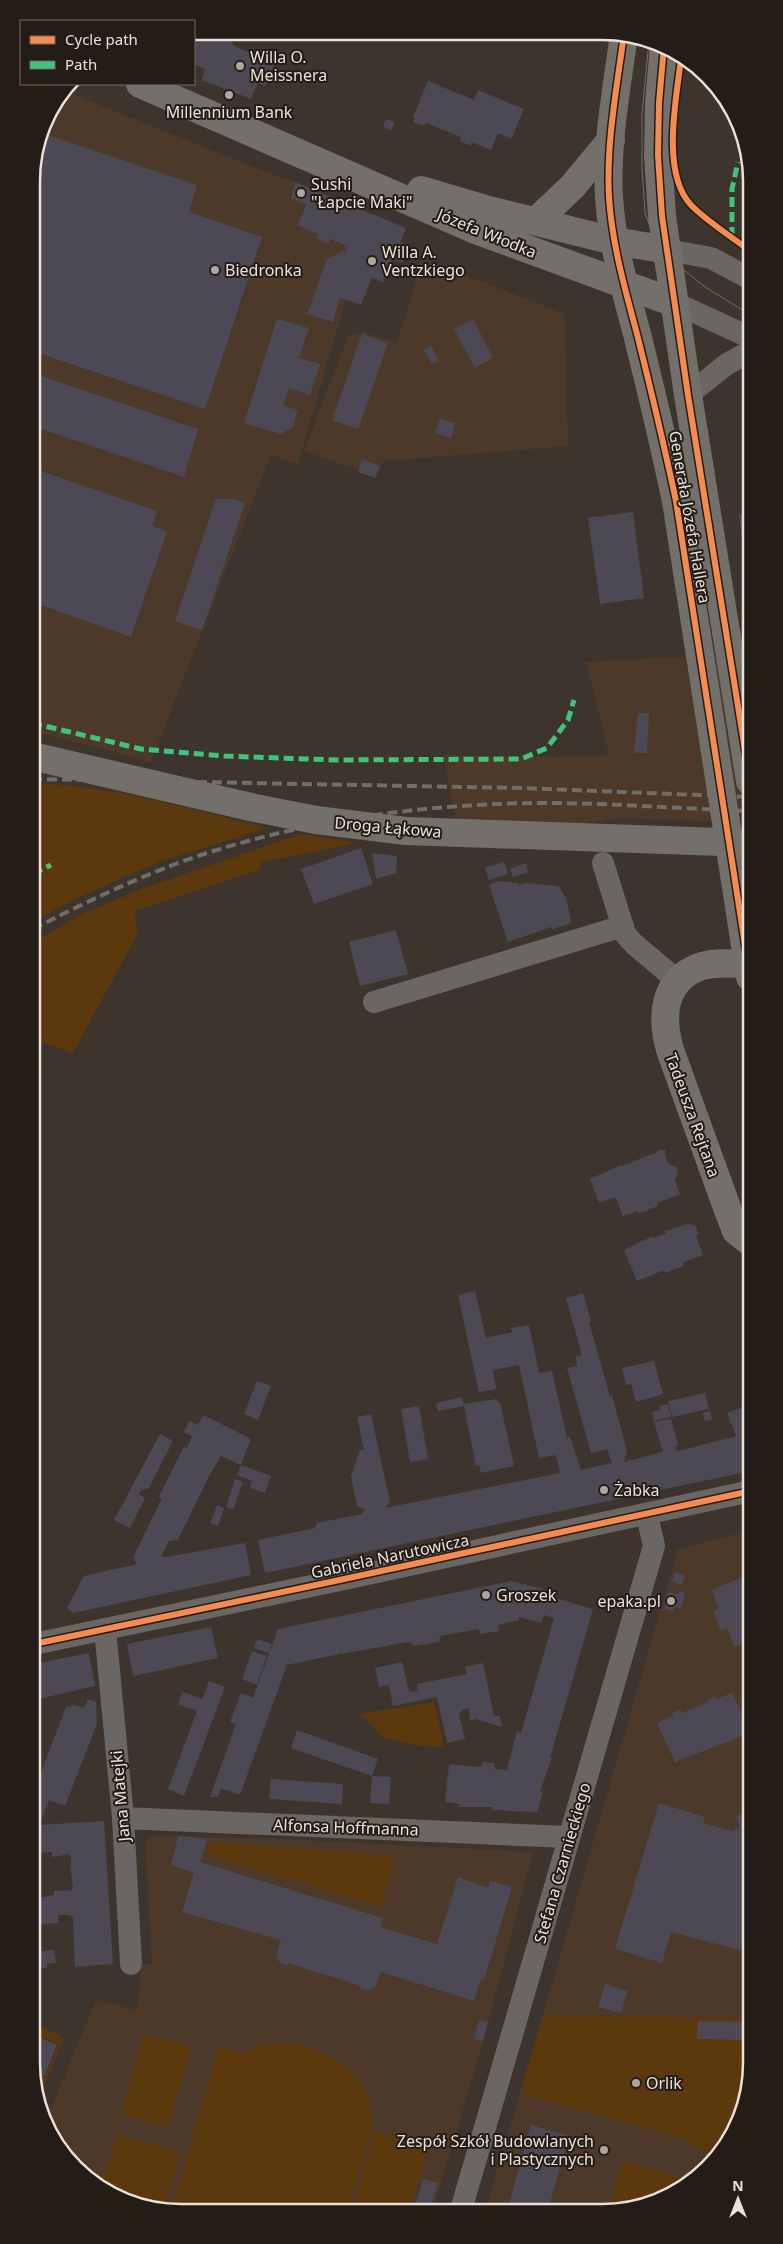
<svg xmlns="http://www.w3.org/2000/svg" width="783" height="2244" viewBox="0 0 783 2244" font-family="'Noto Sans',sans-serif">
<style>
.built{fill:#4c3929}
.green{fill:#5c380d}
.building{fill:#4c4954}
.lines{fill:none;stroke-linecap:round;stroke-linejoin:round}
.minor{stroke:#696663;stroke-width:22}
.major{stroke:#736f6a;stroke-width:28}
.tram{stroke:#716d6a;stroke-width:1}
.rail{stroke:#716d6a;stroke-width:4;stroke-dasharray:10 5;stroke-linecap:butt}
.major-bridge{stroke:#736f6a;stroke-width:28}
.quiet{stroke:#40c37c;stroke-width:5;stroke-dasharray:10 5;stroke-linecap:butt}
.cycleway-casing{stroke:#241d17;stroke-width:9}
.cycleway{stroke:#f68b52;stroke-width:6}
.poi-dot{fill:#aea59d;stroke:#241d17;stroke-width:2}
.labels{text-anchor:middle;stroke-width:4;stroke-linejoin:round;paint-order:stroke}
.poi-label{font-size:16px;fill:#ebe1d9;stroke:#241d17;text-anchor:start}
.street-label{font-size:16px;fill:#ebe1d9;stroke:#241d17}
.rim{fill:none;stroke:#ebe1d9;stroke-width:2.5}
</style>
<rect width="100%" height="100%" fill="#3d352d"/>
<g class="built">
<path d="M 65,91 L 279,177 L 295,182 L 371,214 L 298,464 L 271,455 L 151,762 L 32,731 L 32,171 L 47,114 Z"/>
<path d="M 421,258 L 565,314 L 568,446 L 383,461 L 377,477 L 304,451 L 348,336 L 362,332 L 397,342 L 410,303 Z"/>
<path d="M 742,582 L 749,582 L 749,631 Z"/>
<path d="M 750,653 L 750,823 L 619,818 L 587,823 L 456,822 L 443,755 L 557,757 L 609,755 L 586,662 Z"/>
<path d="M 751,1530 L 751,2018 L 543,2015 L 678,1549 Z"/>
<path d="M 154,1835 L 284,1839 L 533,1852 L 483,2042 L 433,2210 L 152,2210 L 114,2197 L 75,2169 L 51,2138 L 45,2123 L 96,2000 L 137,2010 L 142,1964 L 152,1964 L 145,1844 L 148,1839 Z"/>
<path d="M 520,2093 L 688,2140 L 690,2146 L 720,2154 L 715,2162 L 677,2193 L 632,2210 L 485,2210 Z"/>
</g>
<g class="green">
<path d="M 32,783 C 112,785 191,810 268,828 L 161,861 L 75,899 L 33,922 Z"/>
<path d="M 301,834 L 359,843 L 261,862 L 259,870 L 135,911 L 137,935 L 73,1053 L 33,1039 L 33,942 L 84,913 L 144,888 Z"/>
<path d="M 434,1702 L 444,1748 L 411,1744 L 385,1738 L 360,1714 Z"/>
<path d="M 209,1842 L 381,1855 L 395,1859 L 382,1907 L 206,1854 Z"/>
<path d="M 543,2015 L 751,2018 L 751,2073 L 740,2120 L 720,2154 L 690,2146 L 688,2140 L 520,2093 Z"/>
<path d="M 35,2025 L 60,2035 L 63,2041 L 45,2084 L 35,2081 L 34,2083 L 34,2074 L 45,2078 L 59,2044 L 34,2034 Z"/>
<path d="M 144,2034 L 191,2047 L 168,2127 L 122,2114 Z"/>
<path d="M 279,2043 C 320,2045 371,2070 372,2117 C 372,2143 355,2184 347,2210 L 171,2210 L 219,2047 L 241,2053 L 263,2045 Z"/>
<path d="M 375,2131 L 428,2146 L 410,2210 L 352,2210 Z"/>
<path d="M 117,2134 L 180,2153 L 163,2210 C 141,2210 118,2200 101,2187 Z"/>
<path d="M 623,2161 L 692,2181 L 677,2193 L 632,2210 L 609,2210 Z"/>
</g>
<g class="building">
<path d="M 194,31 L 234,32 L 231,40 L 234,46 L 275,63 L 265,86 L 258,83 L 251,99 L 202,80 L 205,69 L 194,64 Z"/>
<path d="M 428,81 L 474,100 L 478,90 L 524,109 L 511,139 L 498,133 L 491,150 L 472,142 L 471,146 L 460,141 L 461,137 L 426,123 L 424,126 L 413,122 L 415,118 L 413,117 Z"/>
<path d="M 386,119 L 395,122 L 391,130 L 383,127 Z"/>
<path d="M 42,133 L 197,185 L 189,212 L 262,237 L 205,409 L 32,351 L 32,171 Z"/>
<path d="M 295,182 L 406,228 L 400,242 L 408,245 L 402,263 L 393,259 L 383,282 L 372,278 L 361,305 L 340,298 L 333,322 L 307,314 L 327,259 L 343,251 L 346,252 L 348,246 L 330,239 L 328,244 L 317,239 L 318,234 L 298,226 L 306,204 L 291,198 Z"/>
<path d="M 277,319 L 309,328 L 299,358 L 320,364 L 310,395 L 289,388 L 283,405 L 298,410 L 292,428 L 281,434 L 244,423 Z"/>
<path d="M 473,319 L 493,358 L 475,368 L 454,329 Z"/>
<path d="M 362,334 L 388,343 L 358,429 L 332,420 Z"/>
<path d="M 431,346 L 438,360 L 432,364 L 424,350 Z"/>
<path d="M 32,373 L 198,429 L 184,477 L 32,426 Z"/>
<path d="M 440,419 L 455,423 L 451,438 L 435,433 Z"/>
<path d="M 362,459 L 380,466 L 375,478 L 358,472 Z"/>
<path d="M 35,469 L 157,511 L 152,526 L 167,531 L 131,637 L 32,602 L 32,478 Z"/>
<path d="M 216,499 L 234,499 L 245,503 L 202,630 L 175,621 Z"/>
<path d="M 633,512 L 644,598 L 600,604 L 588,518 Z"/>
<path d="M 749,513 L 749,570 L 747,571 L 739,515 Z"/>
<path d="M 638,713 L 649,713 L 647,753 L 634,753 Z"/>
<path d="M 361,848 L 373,884 L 314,904 L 301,869 Z"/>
<path d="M 372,853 L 397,856 L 396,873 L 376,879 Z"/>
<path d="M 504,862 L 508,874 L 489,880 L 485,868 Z"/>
<path d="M 526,863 L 528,872 L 513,877 L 510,869 Z"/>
<path d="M 499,881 L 519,883 L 519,885 L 525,883 L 559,886 L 567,901 L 571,923 L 553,929 L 551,927 L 508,942 L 489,885 Z"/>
<path d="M 396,930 L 408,974 L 360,986 L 349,942 Z"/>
<path d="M 659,1149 L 666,1151 L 665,1155 L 668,1164 L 676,1167 L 678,1173 L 675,1180 L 680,1194 L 657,1203 L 658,1206 L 638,1214 L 638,1211 L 623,1216 L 615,1197 L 599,1203 L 590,1179 L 621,1165 L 622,1166 L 657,1152 Z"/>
<path d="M 691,1223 L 692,1226 L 695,1225 L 699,1234 L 696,1236 L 703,1255 L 682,1263 L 683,1266 L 665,1273 L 664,1270 L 637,1281 L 624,1250 L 653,1236 L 654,1238 L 666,1233 L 665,1231 Z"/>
<path d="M 475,1291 L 486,1338 L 512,1332 L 511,1328 L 529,1325 L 539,1373 L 552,1371 L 567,1438 L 570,1437 L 581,1470 L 612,1463 L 607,1449 L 591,1453 L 567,1368 L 577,1366 L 576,1356 L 582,1355 L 566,1298 L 583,1293 L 591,1321 L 589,1322 L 610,1396 L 612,1395 L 627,1451 L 624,1462 L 663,1452 L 654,1422 L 671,1419 L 678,1444 L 675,1449 L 678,1451 L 736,1436 L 727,1413 L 751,1404 L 751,1471 L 265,1573 L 258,1540 L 315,1528 L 317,1523 L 362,1514 L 365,1510 L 357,1506 L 351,1476 L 360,1450 L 364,1450 L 357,1417 L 371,1414 L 390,1502 L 385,1508 L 560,1473 L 556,1455 L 539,1458 L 519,1365 L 493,1370 L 496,1389 L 479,1392 L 458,1295 Z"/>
<path d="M 654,1361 L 663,1394 L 636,1402 L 631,1384 L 626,1385 L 622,1368 Z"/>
<path d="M 257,1381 L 271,1386 L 258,1420 L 244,1414 Z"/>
<path d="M 705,1393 L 709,1409 L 672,1417 L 668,1401 Z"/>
<path d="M 462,1397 L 463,1404 L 497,1399 L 498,1403 L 500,1402 L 514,1466 L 481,1473 L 479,1465 L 476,1466 L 464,1406 L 438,1411 L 436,1403 Z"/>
<path d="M 668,1404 L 671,1417 L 654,1421 L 652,1412 L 660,1410 L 659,1406 Z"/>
<path d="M 419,1406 L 428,1459 L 410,1462 L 401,1409 Z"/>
<path d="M 710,1411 L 712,1420 L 704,1421 L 703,1413 Z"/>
<path d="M 203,1415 L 251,1439 L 241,1465 L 221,1456 L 209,1476 L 178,1540 L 169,1541 L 161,1556 L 166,1557 L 245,1543 L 251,1575 L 73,1613 L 67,1608 L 84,1576 L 137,1564 L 133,1558 L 162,1498 L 159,1497 L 184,1447 L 187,1448 L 192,1436 L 184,1432 L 189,1421 L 198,1425 Z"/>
<path d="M 160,1434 L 173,1441 L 149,1488 L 141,1490 L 139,1494 L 145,1498 L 130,1528 L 114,1520 Z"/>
<path d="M 241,1465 L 271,1476 L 265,1493 L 250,1488 L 252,1481 L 237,1475 Z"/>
<path d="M 235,1479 L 243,1482 L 233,1510 L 226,1507 Z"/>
<path d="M 217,1505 L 224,1508 L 218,1526 L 210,1523 Z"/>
<path d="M 751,1571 L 751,1640 L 734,1647 L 727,1628 L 721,1631 L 713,1611 L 719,1609 L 712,1590 L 748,1575 L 747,1573 Z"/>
<path d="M 675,1572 L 685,1575 L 682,1585 L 672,1581 Z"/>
<path d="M 511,1581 L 550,1591 L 548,1596 L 593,1609 L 550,1758 L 552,1758 L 540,1791 L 543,1792 L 537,1812 L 492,1810 L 493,1807 L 459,1807 L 459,1804 L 445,1802 L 449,1764 L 481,1767 L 483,1762 L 494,1763 L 495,1769 L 507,1770 L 517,1731 L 521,1733 L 554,1618 L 544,1615 L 541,1623 L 519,1617 L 519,1620 L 498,1625 L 499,1631 L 480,1634 L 479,1629 L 440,1636 L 439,1642 L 414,1646 L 410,1642 L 397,1644 L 341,1654 L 341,1651 L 339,1654 L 287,1665 L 240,1795 L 221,1788 L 218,1797 L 210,1797 L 236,1724 L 230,1722 L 241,1693 L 253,1698 L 278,1629 Z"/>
<path d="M 679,1591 L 685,1593 L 681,1609 L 675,1607 L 674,1611 L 664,1609 L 668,1592 L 678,1594 Z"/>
<path d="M 211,1627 L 218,1658 L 133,1676 L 127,1644 Z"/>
<path d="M 257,1639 L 272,1644 L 269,1653 L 254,1648 Z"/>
<path d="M 252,1651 L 267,1656 L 257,1685 L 242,1679 Z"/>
<path d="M 89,1653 L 95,1686 L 34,1700 L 34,1664 Z"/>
<path d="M 402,1662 L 408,1687 L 411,1692 L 418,1691 L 417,1684 L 467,1674 L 465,1667 L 483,1663 L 494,1716 L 500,1716 L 502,1727 L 476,1719 L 470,1721 L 469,1708 L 462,1710 L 459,1714 L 465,1739 L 447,1743 L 437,1697 L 393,1706 L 389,1685 L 379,1687 L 375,1668 Z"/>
<path d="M 751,1670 L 751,1685 L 746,1672 Z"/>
<path d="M 209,1681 L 225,1687 L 184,1796 L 168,1789 L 197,1711 L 178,1704 L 183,1692 L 202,1699 Z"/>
<path d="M 732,1693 L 744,1718 L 742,1723 L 747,1734 L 675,1762 L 657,1723 L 673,1716 L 672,1713 L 680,1710 L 682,1713 L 708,1702 L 707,1700 L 715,1696 L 716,1699 Z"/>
<path d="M 88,1699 L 96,1702 L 97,1724 L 65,1806 L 49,1800 L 40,1823 L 34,1821 L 34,1791 L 66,1707 L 75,1705 L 84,1708 Z"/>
<path d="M 34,1702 L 41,1707 L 34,1724 Z"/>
<path d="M 297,1730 L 378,1759 L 372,1776 L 391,1777 L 389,1804 L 370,1803 L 372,1776 L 291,1748 Z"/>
<path d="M 271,1779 L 343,1784 L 342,1804 L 269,1799 Z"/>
<path d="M 659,1803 L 705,1817 L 703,1823 L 732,1831 L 740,1827 L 736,1816 L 751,1810 L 751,1953 L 671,1932 L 662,1963 L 615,1949 Z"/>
<path d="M 104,1821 L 113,1964 L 75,1967 L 73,1918 L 70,1915 L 58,1915 L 58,1923 L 34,1925 L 34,1899 L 54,1895 L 54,1891 L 68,1890 L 70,1892 L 73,1888 L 70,1864 L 71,1864 L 71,1857 L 68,1853 L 65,1855 L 52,1857 L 52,1852 L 34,1853 L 34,1838 L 39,1825 Z"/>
<path d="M 178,1836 L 207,1839 L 200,1862 L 383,1918 L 380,1927 L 437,1944 L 458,1877 L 488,1888 L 490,1881 L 512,1887 L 484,1980 L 481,1979 L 474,2001 L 381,1972 L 375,1987 L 370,1990 L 360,1989 L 361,1986 L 288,1963 L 288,1965 L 280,1963 L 276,1956 L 281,1940 L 182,1912 L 194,1873 L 171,1865 Z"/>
<path d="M 54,1950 L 56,1963 L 47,1964 L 47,1968 L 34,1969 L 34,1952 Z"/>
<path d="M 605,1984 L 628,1991 L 621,2013 L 598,2007 Z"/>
<path d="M 479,2020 L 488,2022 L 483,2041 L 474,2039 Z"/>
<path d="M 698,2021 L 747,2022 L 747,2040 L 697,2039 Z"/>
<path d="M 34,2035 L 57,2045 L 44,2077 L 34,2073 Z"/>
<path d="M 531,2125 L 569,2136 L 548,2210 L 507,2210 Z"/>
<path d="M 423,2179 L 438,2183 L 430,2210 L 414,2210 Z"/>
</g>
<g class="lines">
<g class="minor">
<path d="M 668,250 L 711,258 L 749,278"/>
<path d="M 675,303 L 749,337"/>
<path d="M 688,395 L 727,364 L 749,352"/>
<path d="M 603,863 L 625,934 L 634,944 L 679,982"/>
<path d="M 374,1002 L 623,926"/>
<path d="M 105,1629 L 123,1818 L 131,1964"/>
<path d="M 34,1644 L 335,1581 L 751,1491"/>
<path d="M 123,1818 L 569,1837"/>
<path d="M 461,2210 L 654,1546 L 647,1515"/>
</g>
<g class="major">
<path d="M 624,34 C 617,87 606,143 609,197 C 612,244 625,289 637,334 C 651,390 664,445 676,501"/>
<path d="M 664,46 L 659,103 L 658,155 L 662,216 L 688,395 L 750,781"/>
<path d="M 140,84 L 473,229 L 675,303"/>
<path d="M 421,190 L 485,209 L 614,241 L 668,250"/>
<path d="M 536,221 L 572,187 L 611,140"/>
<path d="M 406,831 L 750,843"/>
<path d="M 750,964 C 734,964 714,961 699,967 C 662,981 661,1018 670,1050 L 729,1213 L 736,1231 L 750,1242"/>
</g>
<path class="tram" d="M 649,41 L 642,114 L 642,168 L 645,213 L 652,232 L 674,262 L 705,287 L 749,314"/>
<g class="rail">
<path d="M 32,779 L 520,788 L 750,797"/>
<path d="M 33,929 C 90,900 148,872 210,852 C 296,825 387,810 477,805 C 568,799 659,808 750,811"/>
</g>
<g class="major-bridge">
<path d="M 676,501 L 750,977"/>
<path d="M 32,756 L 255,808 L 316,820 L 406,831"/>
</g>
<g class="quiet">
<path d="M 732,237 L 732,189 L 738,162"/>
<path d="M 32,723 L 141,749 L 224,756 L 335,760 L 521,759 L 547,748 L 568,720 L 574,700"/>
<path d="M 33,874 L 51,865"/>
</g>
<defs>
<g id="cycleway">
<path d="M 624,34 C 617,87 606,143 609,197 C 612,244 625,289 637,334 C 651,390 664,445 676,501 L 750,977"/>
<path d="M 664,46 L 659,103 L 658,155 L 662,216 L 688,395 L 750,781"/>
<path d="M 681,59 C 676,100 661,173 691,205 C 704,219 733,238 749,250"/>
<path d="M 34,1644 L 335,1581 L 751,1491"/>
</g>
</defs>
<use href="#cycleway" class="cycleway-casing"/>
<use href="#cycleway" class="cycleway"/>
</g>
<g class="poi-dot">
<circle cx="240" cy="66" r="5"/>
<circle cx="229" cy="95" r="5"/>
<circle cx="301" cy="193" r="5"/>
<circle cx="372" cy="261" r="5"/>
<circle cx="215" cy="270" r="5"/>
<circle cx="604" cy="1490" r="5"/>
<circle cx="486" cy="1595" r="5"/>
<circle cx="671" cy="1601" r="5"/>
<circle cx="636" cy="2083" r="5"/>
<circle cx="604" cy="2150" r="5"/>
</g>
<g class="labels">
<g class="poi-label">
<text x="250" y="63">Willa O.<tspan x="250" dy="18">Meissnera</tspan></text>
<text x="229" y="118" text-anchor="middle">Millennium Bank</text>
<text x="311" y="190">Sushi<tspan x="311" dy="18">"Łapcie Maki"</tspan></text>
<text x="382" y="258">Willa A.<tspan x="382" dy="18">Ventzkiego</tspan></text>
<text x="225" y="276">Biedronka</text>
<text x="614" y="1496">Żabka</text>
<text x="496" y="1601">Groszek</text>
<text x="661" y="1607" text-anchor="end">epaka.pl</text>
<text x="646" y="2089">Orlik</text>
<text x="594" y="2147" text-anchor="end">Zespół Szkół Budowlanych<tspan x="594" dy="18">i Plastycznych</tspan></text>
</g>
<g class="street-label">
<text transform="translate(487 233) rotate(22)" y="6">Józefa Włodka</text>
<text transform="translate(690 517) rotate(80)" y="6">Generała Józefa Hallera</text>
<text transform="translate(388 827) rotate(5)" y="6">Droga Łąkowa</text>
<text transform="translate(693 1115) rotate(70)" y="6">Tadeusza Rejtana</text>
<text transform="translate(390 1556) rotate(-12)" y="6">Gabriela Narutowicza</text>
<text transform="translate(120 1796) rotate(-95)" y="6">Jana Matejki</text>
<text transform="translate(346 1827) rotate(2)" y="6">Alfonsa Hoffmanna</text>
<text transform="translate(562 1863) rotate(-74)" y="6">Stefana Czarnieckiego</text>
</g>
</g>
<path d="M0 0H783V2244H0ZM181 40H602A141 141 0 0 1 743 181V2063A141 141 0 0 1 602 2204H181A141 141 0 0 1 40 2063V181A141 141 0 0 1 181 40Z" fill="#241d17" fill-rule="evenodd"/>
<path class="rim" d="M181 40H602A141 141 0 0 1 743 181V2063A141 141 0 0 1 602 2204H181A141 141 0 0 1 40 2063V181A141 141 0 0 1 181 40Z"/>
<rect x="20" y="20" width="175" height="65" fill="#241d17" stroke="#746b65"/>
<rect x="30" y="36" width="25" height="8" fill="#f68b52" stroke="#746b65"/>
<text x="65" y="45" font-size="15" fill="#ebe1d9">Cycle path</text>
<rect x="30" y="61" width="25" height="8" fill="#40c37c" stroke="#746b65"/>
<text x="65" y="70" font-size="15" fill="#ebe1d9">Path</text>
<g transform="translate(738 2199)" stroke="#241d17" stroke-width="4" paint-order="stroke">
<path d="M0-4L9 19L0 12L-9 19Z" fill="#ebe1d9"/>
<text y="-8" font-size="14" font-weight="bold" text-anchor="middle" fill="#ebe1d9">N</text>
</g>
</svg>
